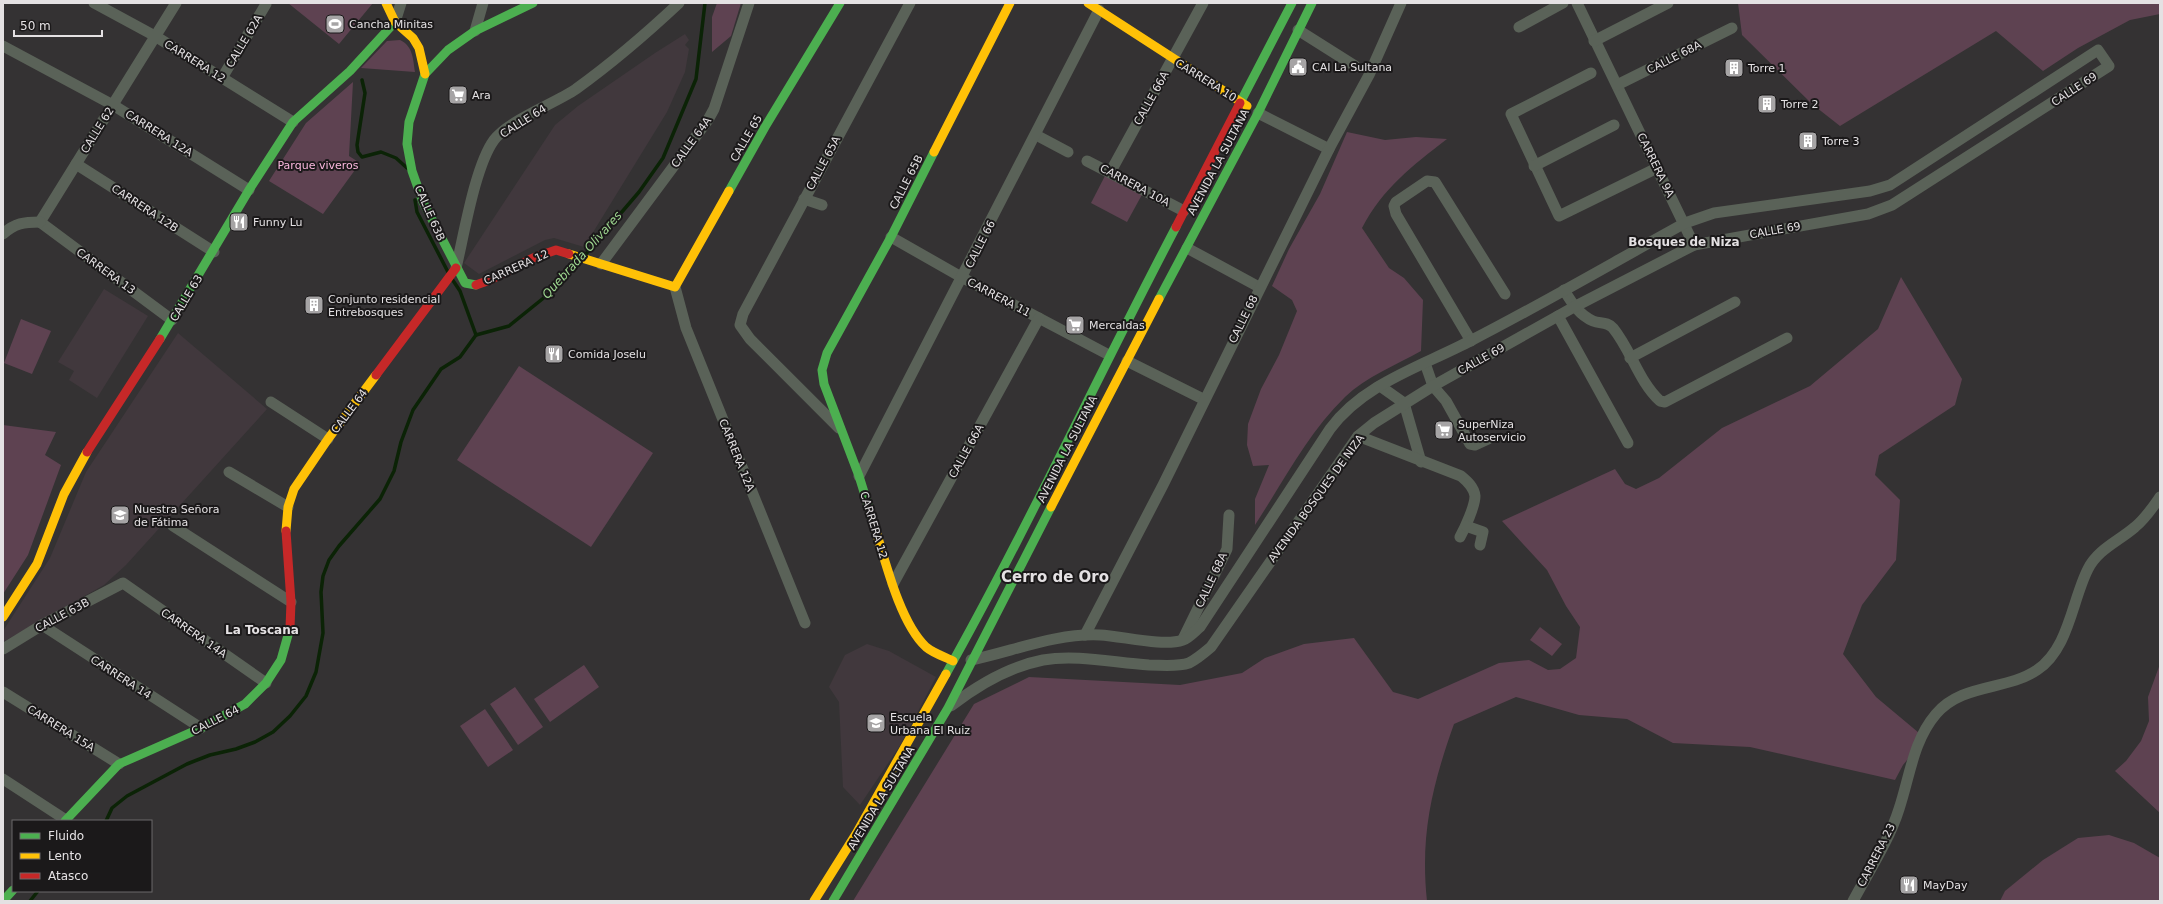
<svg xmlns="http://www.w3.org/2000/svg" width="2163" height="904" viewBox="0 0 2163 904" font-family="'DejaVu Sans',sans-serif">
<style>
.built{fill:#41383d}
.green{fill:#5e4251}
.lines{fill:none;stroke-linecap:round;stroke-linejoin:round}
.stream{stroke:#0b2306;stroke-width:3.5}
.street{stroke:#5a6258;stroke-width:11}
.fast{stroke:#4caf50;stroke-width:9}
.slow{stroke:#ffc107;stroke-width:9}
.jam{stroke:#c62828;stroke-width:9}
.labels{text-anchor:middle;stroke-width:4;stroke-linejoin:round;paint-order:stroke}
.poi-label{font-size:11px;fill:#e4e1e3;stroke:#1b191a;text-anchor:start}
.street-label{font-size:11px;fill:#e4e1e3;stroke:#1b191a}
.park-label{font-size:11px;fill:#fab7dd;stroke:#1b191a}
.neighbourhood-label{font-size:12px;font-weight:bold;fill:#e4e1e3;stroke:#1b191a}
.water-label{font-size:12px;font-style:italic;fill:#9ed790;stroke:#1b191a}
.district-label{font-size:15px;font-weight:bold;fill:#e4e1e3;stroke:#1b191a}
</style>
<rect width="100%" height="100%" fill="#343233"/>
<g class="built">
<path d="M 685,34 L 689,40 L 685,45 L 689,49 L 685,72 L 667,112 L 584,247 L 554,238 L 545,240 L 479,274 L 464,263 L 555,125 L 578,106 L 655,53 Z"/>
<path d="M 104,289 L 148,316 L 97,398 L 69,380 L 74,371 L 58,362 Z"/>
<path d="M 178,333 L 267,409 L 126,565 L 104,585 L 3,642 L 3,631 L 50,558 L 86,472 Z"/>
<path d="M 867,644 L 889,651 L 936,677 L 901,744 L 860,805 L 843,787 L 839,702 L 829,687 L 845,655 Z"/>
</g>
<g class="green">
<path d="M 288,3 L 373,3 L 339,44 Z"/>
<path d="M 717,3 L 741,3 L 731,36 L 712,52 L 712,17 Z"/>
<path d="M 1738,3 L 2160,3 L 2160,14 L 2130,20 L 2078,48 L 2043,71 L 1996,31 L 1840,126 L 1812,104 L 1742,35 Z"/>
<path d="M 400,40 C 413,46 413,59 415,72 L 361,68 L 387,41 Z"/>
<path d="M 353,82 L 349,156 L 360,163 L 323,214 L 269,181 L 306,123 Z"/>
<path d="M 1347,132 L 1385,140 L 1416,137 L 1447,139 C 1412,166 1383,188 1362,228 L 1389,268 L 1404,278 L 1423,300 L 1421,351 C 1396,365 1366,377 1345,397 C 1308,433 1283,482 1255,525 L 1255,499 L 1269,465 L 1253,466 L 1247,445 L 1248,424 L 1261,389 L 1279,355 L 1297,311 L 1292,300 L 1272,286 L 1289,249 L 1320,194 Z"/>
<path d="M 1107,172 L 1144,191 L 1127,222 L 1091,203 Z"/>
<path d="M 1901,277 L 1962,379 L 1955,405 L 1879,455 L 1875,475 L 1900,500 L 1896,560 L 1862,605 L 1843,654 L 1876,697 L 1925,738 L 1903,765 L 1895,780 L 1750,747 L 1673,743 L 1627,719 L 1579,715 L 1516,697 L 1454,724 C 1432,786 1420,835 1427,901 L 853,901 L 974,704 L 1029,677 L 1180,685 L 1242,673 L 1265,658 L 1304,644 L 1354,638 L 1393,692 L 1418,699 L 1499,663 L 1529,660 L 1548,670 L 1560,669 L 1576,658 L 1580,627 L 1566,606 L 1547,570 L 1502,521 L 1615,469 L 1625,484 L 1636,489 L 1659,478 L 1722,428 L 1810,386 L 1878,329 Z"/>
<path d="M 21,319 L 51,331 L 32,374 L 4,363 Z"/>
<path d="M 519,366 L 653,453 L 591,547 L 457,460 Z"/>
<path d="M 3,425 L 56,432 L 45,455 L 61,465 L 28,555 L 3,594 Z"/>
<path d="M 1540,627 L 1562,644 L 1552,656 L 1530,640 Z"/>
<path d="M 2160,664 L 2160,813 L 2115,771 L 2126,761 L 2141,741 L 2149,721 L 2148,697 Z"/>
<path d="M 584,665 L 599,687 L 550,722 L 534,699 Z"/>
<path d="M 515,687 L 543,727 L 518,745 L 490,704 Z"/>
<path d="M 485,709 L 513,750 L 488,767 L 460,726 Z"/>
<path d="M 2109,835 L 2134,843 L 2160,858 L 2160,901 L 2000,901 L 2005,891 L 2043,860 L 2078,838 Z"/>
</g>
<g class="lines">
<g class="stream">
<path d="M 362,80 L 365,93 L 357,145 L 358,152 L 362,157 L 381,152 L 396,158 L 407,168"/>
<path d="M 415,200 L 417,212 L 448,272"/>
<path d="M 585,255 L 639,192 L 663,158 L 696,79 L 705,3"/>
<path d="M 452,279 L 460,291 L 476,335"/>
<path d="M 106,821 L 112,808 L 127,796 L 187,764 L 210,755 L 236,749 L 255,742 L 273,732 L 290,716 L 306,696 L 316,672 L 323,633 L 321,592 L 323,576 L 329,560 L 339,546 L 380,499 L 394,471 L 401,442 L 413,410 L 441,369 L 460,357 L 476,335 L 509,326 L 551,292 L 580,261"/>
<path d="M 30,901 L 38,891"/>
</g>
<g class="street">
<path d="M 94,3 L 155,36 L 293,122"/>
<path d="M 1577,3 L 1694,245"/>
<path d="M 395,22 L 401,3"/>
<path d="M 1519,27 L 1563,3"/>
<path d="M 1298,30 L 1355,66"/>
<path d="M 475,31 L 483,3"/>
<path d="M 1594,41 L 1668,3"/>
<path d="M 3,46 L 113,105 L 249,190"/>
<path d="M 1591,73 L 1511,114 L 1559,216 L 1657,168"/>
<path d="M 222,78 L 266,4"/>
<path d="M 1617,85 L 1732,28"/>
<path d="M 1258,113 L 1329,149"/>
<path d="M 1036,135 L 1068,152"/>
<path d="M 1087,161 L 1184,211"/>
<path d="M 76,164 L 214,252"/>
<path d="M 1534,166 L 1614,125"/>
<path d="M 1111,171 L 1203,3"/>
<path d="M 804,199 L 822,205"/>
<path d="M 40,222 L 176,3"/>
<path d="M 40,222 L 172,320"/>
<path d="M 3,234 C 15,223 24,222 40,222"/>
<path d="M 891,237 L 963,278 L 1109,355"/>
<path d="M 1187,248 L 1259,287"/>
<path d="M 601,264 L 708,120 L 714,109 L 749,3"/>
<path d="M 456,268 C 464,235 475,166 494,140 C 509,120 554,104 576,89 C 612,63 647,33 679,3"/>
<path d="M 675,287 L 686,328 L 805,623"/>
<path d="M 1564,290 C 1572,303 1579,315 1593,321 C 1600,324 1607,321 1613,328 C 1631,350 1639,382 1660,401 L 1665,402 L 1787,338"/>
<path d="M 1558,316 L 1628,443"/>
<path d="M 1471,341 L 1396,214 L 1394,206 L 1396,202 L 1427,181 L 1435,182 L 1505,294"/>
<path d="M 1630,358 L 1735,302"/>
<path d="M 1127,361 L 1203,399"/>
<path d="M 1425,363 L 1433,386 L 1446,401 L 1470,444 L 1475,445 L 1488,439"/>
<path d="M 1380,386 L 1404,403 L 1421,462"/>
<path d="M 271,402 L 328,439"/>
<path d="M 839,428 L 750,339 L 740,325 L 743,314 L 910,3"/>
<path d="M 1358,436 L 1461,476 C 1467,481 1474,487 1475,496 C 1475,506 1465,528 1460,537"/>
<path d="M 229,472 L 288,507"/>
<path d="M 859,476 L 1099,10"/>
<path d="M 173,526 L 291,602"/>
<path d="M 1466,526 L 1483,532 L 1480,545"/>
<path d="M 893,584 L 1039,318"/>
<path d="M 42,625 L 201,728"/>
<path d="M 1085,635 L 1163,485 L 1329,149 L 1369,75 L 1401,3"/>
<path d="M 1183,639 L 1227,549 L 1229,515"/>
<path d="M 3,649 L 42,625 L 123,583 L 266,683"/>
<path d="M 3,692 L 119,764"/>
<path d="M 951,706 C 978,685 1008,667 1043,660 C 1077,654 1115,663 1149,665 C 1162,665 1177,667 1189,663 C 1197,659 1204,653 1211,647 L 1358,436 L 1374,423 L 1433,386 L 1574,307 L 1694,245 L 1868,214 L 1892,205 L 2109,66 L 2098,50 L 1890,185 L 1870,191 L 1714,213 L 1685,223 C 1614,262 1544,303 1472,340 C 1423,366 1364,383 1330,429 L 1200,627 C 1195,631 1189,638 1183,640 C 1163,647 1122,636 1100,635 C 1056,633 1014,651 971,660"/>
<path d="M 3,779 L 66,820"/>
<path d="M 1853,901 C 1869,871 1889,841 1899,809 C 1910,776 1913,741 1936,714 C 1962,683 2006,691 2037,670 C 2069,649 2072,600 2088,569 C 2098,549 2119,541 2135,527 C 2145,519 2153,507 2160,497"/>
</g>
<g class="fast">
<path d="M 1240,103 L 1292,3"/>
<path d="M 729,191 L 765,127 L 840,3"/>
<path d="M 476,285 L 465,283 L 423,202 L 412,171 L 407,144 L 409,122 L 425,74 L 448,50 L 475,31 L 533,3"/>
<path d="M 1159,299 L 1258,113 L 1312,3"/>
<path d="M 160,339 L 249,190 L 293,122 L 350,71 L 395,22"/>
<path d="M 873,521 L 859,476 L 824,384 L 822,370 L 827,353 L 891,237 L 934,152"/>
<path d="M 946,674 C 1028,528 1098,375 1176,227"/>
<path d="M 65,821 L 119,764 L 201,728 L 245,704 L 266,683 L 281,660 L 290,628"/>
<path d="M 3,901 L 13,890"/>
<path d="M 833,901 L 948,708 L 1051,507"/>
</g>
<g class="slow">
<path d="M 386,3 L 395,22 L 413,38 L 419,48 L 425,74"/>
<path d="M 1088,3 L 1247,106"/>
<path d="M 934,152 L 1010,3"/>
<path d="M 569,254 L 675,287 L 729,191"/>
<path d="M 1051,507 L 1159,299"/>
<path d="M 873,521 C 884,556 899,622 926,647 C 933,653 945,657 953,661"/>
<path d="M 286,531 L 288,507 L 294,489 L 328,439 L 376,375"/>
<path d="M 3,617 L 37,564 L 64,494 L 87,452"/>
<path d="M 814,901 L 856,834 L 946,674"/>
</g>
<g class="jam">
<path d="M 1176,227 L 1240,103"/>
<path d="M 476,285 L 490,280 L 533,258 L 556,250 L 569,254"/>
<path d="M 376,375 L 456,268"/>
<path d="M 87,452 L 160,339"/>
<path d="M 286,531 L 291,602 L 290,628"/>
</g>
</g>
<defs>
<symbol id="stadium-square" viewBox="-11 -11 22 22"><rect x="-9" y="-9" width="18" height="18" rx="4" fill="#a6a4a5" stroke="#1b191a"/><path d="M0-5a6.5 5 0 1 0 0 10a6.5 5 0 1 0 0-10ZM-3.5-1.8h7v3.6h-7Z" fill="#fff"/></symbol>
<symbol id="civic-square" viewBox="-11 -11 22 22"><rect x="-9" y="-9" width="18" height="18" rx="4" fill="#a6a4a5" stroke="#1b191a"/><path d="M-.6-6.5H3V-4.5H.6V-3L4-1V1h2V6H-6V1h2V-1L-.6-3ZM-1.2 2.5V6h2.4V2.5Z" fill="#fff"/></symbol>
<symbol id="building-square" viewBox="-11 -11 22 22"><rect x="-9" y="-9" width="18" height="18" rx="4" fill="#a6a4a5" stroke="#1b191a"/><path d="M-4-6H4V6H1V3H-1V6H-4ZM-2.5-4.3h1.7v1.8h-1.7ZM.8-4.3h1.7v1.8H.8ZM-2.5-1h1.7V.8h-1.7ZM.8-1h1.7V.8H.8Z" fill="#fff"/></symbol>
<symbol id="supermarket-square" viewBox="-11 -11 22 22"><rect x="-9" y="-9" width="18" height="18" rx="4" fill="#a6a4a5" stroke="#1b191a"/><path d="M-6-5.5h2.5l.6 2H6L4.5 2H-2.5L-4.4-4H-6ZM-1.5 3.2a1.3 1.3 0 1 0 .1 0ZM3 3.2a1.3 1.3 0 1 0 .1 0Z" fill="#fff"/></symbol>
<symbol id="restaurant-square" viewBox="-11 -11 22 22"><rect x="-9" y="-9" width="18" height="18" rx="4" fill="#a6a4a5" stroke="#1b191a"/><path d="M-5-6h1v4h1v-4h1v4h1v-4h1v5L-1.5 .5V6h-2V.5L-5-1ZM5-6V6H3V1.5H1.5Q1.5-4 5-6Z" fill="#fff"/></symbol>
<symbol id="school-square" viewBox="-11 -11 22 22"><rect x="-9" y="-9" width="18" height="18" rx="4" fill="#a6a4a5" stroke="#1b191a"/><path d="M0-5L7-2L0 1L-7-2ZM-4 1L0 2.5L4 1V4Q0 6-4 4Z" fill="#fff"/></symbol>
</defs>
<g fill-rule="evenodd">
<use href="#stadium-square" x="324" y="13" width="22" height="22"/>
<use href="#civic-square" x="1287" y="56" width="22" height="22"/>
<use href="#building-square" x="1723" y="57" width="22" height="22"/>
<use href="#supermarket-square" x="447" y="84" width="22" height="22"/>
<use href="#building-square" x="1756" y="93" width="22" height="22"/>
<use href="#building-square" x="1797" y="130" width="22" height="22"/>
<use href="#restaurant-square" x="228" y="211" width="22" height="22"/>
<use href="#building-square" x="303" y="294" width="22" height="22"/>
<use href="#supermarket-square" x="1064" y="314" width="22" height="22"/>
<use href="#restaurant-square" x="543" y="343" width="22" height="22"/>
<use href="#supermarket-square" x="1433" y="419" width="22" height="22"/>
<use href="#school-square" x="109" y="504" width="22" height="22"/>
<use href="#school-square" x="865" y="712" width="22" height="22"/>
<use href="#restaurant-square" x="1898" y="874" width="22" height="22"/>
</g>
<g class="labels">
<g class="poi-label">
<text x="349" y="28">Cancha Minitas</text>
<text x="1312" y="71">CAI La Sultana</text>
<text x="1748" y="72">Torre 1</text>
<text x="472" y="99">Ara</text>
<text x="1781" y="108">Torre 2</text>
<text x="1822" y="145">Torre 3</text>
<text x="253" y="226">Funny Lu</text>
<text x="328" y="303">Conjunto residencial<tspan x="328" dy="13">Entrebosques</tspan></text>
<text x="1089" y="329">Mercaldas</text>
<text x="568" y="358">Comida Joselu</text>
<text x="1458" y="428">SuperNiza<tspan x="1458" dy="13">Autoservicio</tspan></text>
<text x="134" y="513">Nuestra Señora<tspan x="134" dy="13">de Fátima</tspan></text>
<text x="890" y="721">Escuela<tspan x="890" dy="13">Urbana El Ruiz</tspan></text>
<text x="1923" y="889">MayDay</text>
</g>
<g class="street-label">
<text transform="translate(244 41) rotate(-59)" y="4">CALLE 62A</text>
<text transform="translate(1674 57) rotate(-27)" y="4">CALLE 68A</text>
<text transform="translate(195 61) rotate(32)" y="4">CARRERA 12</text>
<text transform="translate(1206 80) rotate(32)" y="4">CARRERA 10</text>
<text transform="translate(2074 89) rotate(-33)" y="4">CALLE 69</text>
<text transform="translate(1151 98) rotate(-61)" y="4">CALLE 66A</text>
<text transform="translate(523 121) rotate(-32)" y="4">CALLE 64</text>
<text transform="translate(97 130) rotate(-58)" y="4">CALLE 62</text>
<text transform="translate(159 133) rotate(32)" y="4">CARRERA 12A</text>
<text transform="translate(746 138) rotate(-60)" y="4">CALLE 65</text>
<text transform="translate(691 142) rotate(-54)" y="4">CALLE 64A</text>
<text transform="translate(1218 162) rotate(-62)" y="4">AVENIDA LA SULTANA</text>
<text transform="translate(823 163) rotate(-62)" y="4">CALLE 65A</text>
<text transform="translate(1656 165) rotate(64)" y="4">CARRERA 9A</text>
<text transform="translate(906 182) rotate(-63)" y="4">CALLE 65B</text>
<text transform="translate(1135 185) rotate(28)" y="4">CARRERA 10A</text>
<text transform="translate(145 208) rotate(33)" y="4">CARRERA 12B</text>
<text transform="translate(430 213) rotate(66)" y="4">CALLE 63B</text>
<text transform="translate(1775 230) rotate(-10)" y="4">CALLE 69</text>
<text transform="translate(980 244) rotate(-63)" y="4">CALLE 66</text>
<text transform="translate(516 267) rotate(-24)" y="4">CARRERA 12</text>
<text transform="translate(106 271) rotate(36)" y="4">CARRERA 13</text>
<text transform="translate(999 297) rotate(28)" y="4">CARRERA 11</text>
<text transform="translate(186 298) rotate(-59)" y="4">CALLE 63</text>
<text transform="translate(1243 319) rotate(-64)" y="4">CALLE 68</text>
<text transform="translate(1481 359) rotate(-29)" y="4">CALLE 69</text>
<text transform="translate(349 411) rotate(-53)" y="4">CALLE 64</text>
<text transform="translate(1067 449) rotate(-63)" y="4">AVENIDA LA SULTANA</text>
<text transform="translate(966 451) rotate(-61)" y="4">CALLE 66A</text>
<text transform="translate(737 455) rotate(68)" y="4">CARRERA 12A</text>
<text transform="translate(1316 498) rotate(-54)" y="4">AVENIDA BOSQUES DE NIZA</text>
<text transform="translate(874 525) rotate(73)" y="4">CARRERA 12</text>
<text transform="translate(1211 580) rotate(-65)" y="4">CALLE 68A</text>
<text transform="translate(62 615) rotate(-28)" y="4">CALLE 63B</text>
<text transform="translate(194 633) rotate(35)" y="4">CARRERA 14A</text>
<text transform="translate(121 677) rotate(33)" y="4">CARRERA 14</text>
<text transform="translate(215 720) rotate(-27)" y="4">CALLE 64</text>
<text transform="translate(61 728) rotate(32)" y="4">CARRERA 15A</text>
<text transform="translate(881 798) rotate(-59)" y="4">AVENIDA LA SULTANA</text>
<text transform="translate(1876 855) rotate(-63)" y="4">CARRERA 23</text>
</g>
<g class="park-label">
<text x="318" y="169">Parque viveros</text>
</g>
<g class="neighbourhood-label">
<text x="1684" y="246">Bosques de Niza</text>
<text x="262" y="634">La Toscana</text>
</g>
<g class="water-label">
<text transform="translate(582 255) rotate(-48)" y="4">Quebrada Olivares</text>
</g>
<g class="district-label">
<text x="1055" y="582">Cerro de Oro</text>
</g>
</g>
<rect width="2163" height="904" fill="none" stroke="#e4e1e3" stroke-width="8"/>
<rect x="12" y="820" width="140" height="72" fill="#1b191a" stroke="#6b696a"/>
<rect x="20" y="833" width="20" height="6" fill="#4caf50" stroke="#6b696a"/>
<text x="48" y="840" font-size="12" fill="#e4e1e3">Fluido</text>
<rect x="20" y="853" width="20" height="6" fill="#ffc107" stroke="#6b696a"/>
<text x="48" y="860" font-size="12" fill="#e4e1e3">Lento</text>
<rect x="20" y="873" width="20" height="6" fill="#c62828" stroke="#6b696a"/>
<text x="48" y="880" font-size="12" fill="#e4e1e3">Atasco</text>
<path d="M14 30v6h88v-6" fill="none" stroke="#e4e1e3" stroke-width="2"/>
<text x="20" y="30" font-size="12" fill="#e4e1e3" stroke="#1b191a" stroke-width="3" paint-order="stroke">50 m</text>
</svg>
